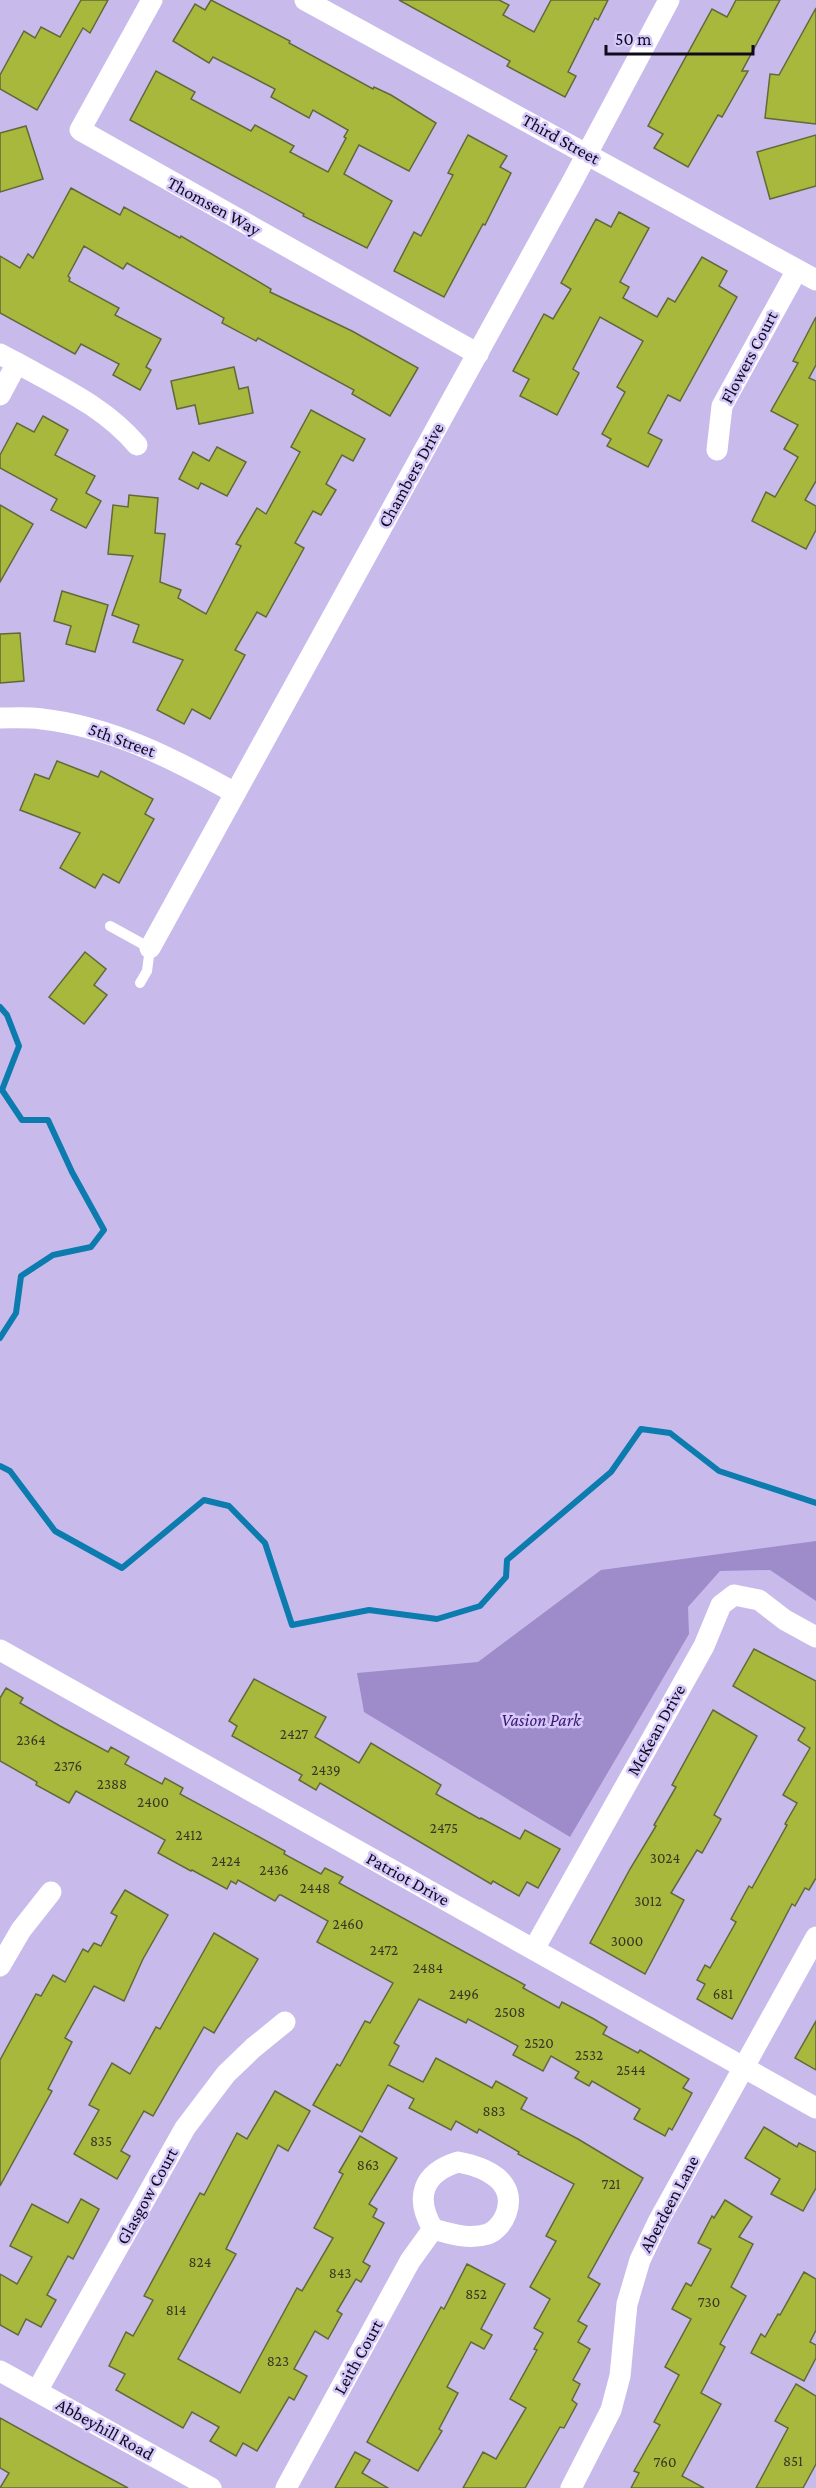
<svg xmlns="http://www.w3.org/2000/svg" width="816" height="2488" viewBox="0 0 816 2488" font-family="'Crimson Pro',serif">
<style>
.green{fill:#9d8cc9}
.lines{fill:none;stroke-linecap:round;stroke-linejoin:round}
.stream{stroke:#0c7bae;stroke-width:6}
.building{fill:#a7b83c;stroke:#61693a;stroke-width:1.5}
.lane{stroke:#fff;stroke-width:10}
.street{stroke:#fff;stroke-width:21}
.labels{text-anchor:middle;stroke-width:5;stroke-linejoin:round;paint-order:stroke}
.number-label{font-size:15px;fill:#363624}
.street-label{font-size:18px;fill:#100b1c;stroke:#d5c8fa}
.park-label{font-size:18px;font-style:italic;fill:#3d1670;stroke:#d5c8fa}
</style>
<rect width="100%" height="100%" fill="#c8bbec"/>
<path class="green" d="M 816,1541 L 816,1601 L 770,1570 L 720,1571 L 688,1607 L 689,1634 L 570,1837 L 364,1712 L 357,1673 L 478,1662 L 601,1570 Z"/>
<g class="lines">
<g class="stream">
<path d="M 0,1007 L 7,1015 L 19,1046 L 2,1090 L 22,1120 L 48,1120 L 72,1172 L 104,1230 L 91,1247 L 53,1255 L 21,1276 L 16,1313 L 0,1338"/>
<path d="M 0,1466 L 10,1471 L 55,1531 L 122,1568 L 204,1500 L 229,1506 L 265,1543 L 292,1625 L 369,1610 L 437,1619 L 480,1606 L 506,1577 L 507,1560 L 611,1472 L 641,1429 L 670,1433 L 719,1471 L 816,1503"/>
</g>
</g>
<g class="building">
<path d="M 81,0 L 108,0 L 90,33 L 83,28 L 37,110 L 0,89 L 0,75 L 24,31 L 35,38 L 41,27 L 60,37 Z"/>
<path d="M 211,0 L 290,41 L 289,43 L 373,89 L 374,87 L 391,95 L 436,123 L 409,171 L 359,145 L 344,174 L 392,201 L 367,248 L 303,216 L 304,214 L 130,120 L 156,71 L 195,92 L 191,99 L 251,131 L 255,125 L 294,146 L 290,152 L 328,172 L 346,138 L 344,137 L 348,130 L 313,110 L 309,118 L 271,97 L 275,89 L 213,57 L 209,63 L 173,41 L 195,4 L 205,10 Z"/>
<path d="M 399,0 L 499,0 L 509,5 L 503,15 L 534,32 L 551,0 L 608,0 L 598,20 L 595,18 L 568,72 L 576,76 L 565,97 L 507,66 L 510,61 Z"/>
<path d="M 736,0 L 780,0 L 742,71 L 748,71 L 722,117 L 718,115 L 688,167 L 654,148 L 663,134 L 648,126 L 712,9 L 727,17 Z"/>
<path d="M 816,8 L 816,124 L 765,118 L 770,74 L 779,75 Z"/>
<path d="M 26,126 L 43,179 L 0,192 L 0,133 Z"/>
<path d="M 468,135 L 507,156 L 500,167 L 511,173 L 485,225 L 483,224 L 444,297 L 394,271 L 414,232 L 421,236 L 453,175 L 448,173 Z"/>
<path d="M 816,135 L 816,186 L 770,199 L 757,152 Z"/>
<path d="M 71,188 L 120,215 L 124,207 L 180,238 L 181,236 L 271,289 L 270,292 L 352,331 L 418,368 L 390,416 L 352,394 L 354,390 L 258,338 L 256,341 L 222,323 L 224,318 L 127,263 L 123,269 L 84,246 L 68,276 L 70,278 L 69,281 L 119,308 L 115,315 L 161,339 L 146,367 L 151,370 L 140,390 L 113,375 L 119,364 L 81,344 L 75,354 L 0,313 L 0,256 L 20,268 L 28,254 L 33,258 Z"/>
<path d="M 619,212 L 649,228 L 620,282 L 629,287 L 623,298 L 657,317 L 668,298 L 675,302 L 702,257 L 727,271 L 719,286 L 737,297 L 680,401 L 668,395 L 648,433 L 662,440 L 648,467 L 607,446 L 611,439 L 602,434 L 625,392 L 617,387 L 643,341 L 600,317 L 573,369 L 579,373 L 557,415 L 520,396 L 529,379 L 513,371 L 544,314 L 553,319 L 571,289 L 561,283 L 596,219 L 611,227 Z"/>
<path d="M 816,317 L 816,365 L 809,378 L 816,381 L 816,481 L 805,500 L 816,506 L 816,530 L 806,549 L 752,521 L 766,492 L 775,497 L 798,457 L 784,449 L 798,425 L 771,411 L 798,363 L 793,361 Z"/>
<path d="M 234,367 L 239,389 L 248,387 L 253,413 L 199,424 L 195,405 L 177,409 L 171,381 Z"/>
<path d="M 311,410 L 365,439 L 353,461 L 342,455 L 326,484 L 336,490 L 321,515 L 313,511 L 295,543 L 304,548 L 266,617 L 257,612 L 235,650 L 245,655 L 210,719 L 192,709 L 184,724 L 157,710 L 183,660 L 133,642 L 139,625 L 112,615 L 133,556 L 108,554 L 113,505 L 128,507 L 129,495 L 158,498 L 155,533 L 165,534 L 160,582 L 181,590 L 178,598 L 206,614 L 241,546 L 236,544 L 257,508 L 266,514 L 300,452 L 291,447 Z"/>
<path d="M 43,416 L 68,430 L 55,455 L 95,476 L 86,493 L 101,501 L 86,528 L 51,510 L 57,499 L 0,468 L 0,455 L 17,423 L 34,432 Z"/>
<path d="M 217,447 L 246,462 L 227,496 L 201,483 L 198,489 L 179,479 L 193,452 L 209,461 Z"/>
<path d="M 0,505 L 33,524 L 0,582 Z"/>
<path d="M 62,591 L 108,605 L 95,652 L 66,644 L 71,626 L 54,621 Z"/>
<path d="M 20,633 L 24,681 L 0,683 L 0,634 Z"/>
<path d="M 57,761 L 98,777 L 101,771 L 153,799 L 145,814 L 154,819 L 119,883 L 103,874 L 95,888 L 60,868 L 80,833 L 20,810 L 35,774 L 49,779 Z"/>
<path d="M 85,952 L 106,969 L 94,985 L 107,995 L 84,1024 L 49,997 Z"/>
<path d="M 754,1649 L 816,1681 L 816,1878 L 809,1890 L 805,1888 L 795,1906 L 792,1904 L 732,2019 L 697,1999 L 705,1984 L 697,1980 L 705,1965 L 710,1968 L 736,1922 L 731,1919 L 749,1886 L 752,1888 L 787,1825 L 785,1824 L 797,1803 L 783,1795 L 810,1748 L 798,1740 L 805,1728 L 733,1686 Z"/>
<path d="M 254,1679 L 326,1717 L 315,1737 L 359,1763 L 371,1743 L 441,1785 L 436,1794 L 480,1819 L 481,1818 L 520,1839 L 525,1830 L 560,1849 L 538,1888 L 527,1882 L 519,1896 L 493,1881 L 491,1884 L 320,1783 L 316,1790 L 299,1780 L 302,1775 L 232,1736 L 237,1726 L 229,1721 Z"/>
<path d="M 6,1688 L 23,1698 L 20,1703 L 60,1726 L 108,1752 L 111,1747 L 129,1757 L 125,1764 L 162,1784 L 165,1778 L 183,1788 L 180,1794 L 285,1851 L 284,1854 L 321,1874 L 325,1868 L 343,1877 L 339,1883 L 525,1985 L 523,1988 L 559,2008 L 562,2002 L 594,2019 L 607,2027 L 603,2034 L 638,2053 L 640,2050 L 689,2079 L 683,2088 L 692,2093 L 672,2130 L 669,2128 L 665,2136 L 634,2119 L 640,2109 L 592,2081 L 589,2086 L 575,2078 L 579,2072 L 551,2056 L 543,2071 L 513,2055 L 518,2046 L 468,2019 L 466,2023 L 419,1999 L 394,2043 L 399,2046 L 389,2065 L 423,2082 L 436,2058 L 492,2088 L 496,2081 L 527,2098 L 521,2109 L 578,2139 L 643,2178 L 588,2277 L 600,2284 L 578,2321 L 587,2326 L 578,2342 L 590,2349 L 573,2380 L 580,2384 L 572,2400 L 577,2404 L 564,2428 L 560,2427 L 525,2488 L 463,2488 L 483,2452 L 496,2459 L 526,2408 L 510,2399 L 537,2350 L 534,2349 L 543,2333 L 534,2328 L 550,2299 L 530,2287 L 556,2241 L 546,2236 L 574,2184 L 518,2154 L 519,2152 L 479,2129 L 477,2133 L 456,2121 L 451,2130 L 409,2108 L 414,2099 L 388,2085 L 362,2132 L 313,2105 L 337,2064 L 340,2066 L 365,2021 L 370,2023 L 393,1983 L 317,1942 L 328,1921 L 281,1895 L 279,1895 L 275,1901 L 238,1880 L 236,1884 L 231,1881 L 227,1889 L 192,1870 L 191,1871 L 158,1853 L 165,1840 L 76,1791 L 69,1803 L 36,1785 L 37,1782 L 0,1761 L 0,1698 Z"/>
<path d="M 713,1710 L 757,1736 L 714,1815 L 721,1819 L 702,1853 L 697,1850 L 671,1893 L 684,1900 L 645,1974 L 590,1943 L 630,1869 L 656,1826 L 654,1825 L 676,1787 L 672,1785 Z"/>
<path d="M 125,1890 L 168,1915 L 143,1959 L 124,2001 L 94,1986 L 65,2038 L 72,2042 L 48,2089 L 52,2091 L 0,2186 L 0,2060 L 36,1994 L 41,1996 L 53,1975 L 65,1982 L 83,1949 L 88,1952 L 94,1943 L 101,1946 L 117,1916 L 111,1913 Z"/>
<path d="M 214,1933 L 258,1959 L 214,2033 L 204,2027 L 153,2116 L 144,2111 L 121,2151 L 130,2156 L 117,2179 L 74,2154 L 99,2110 L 89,2105 L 112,2063 L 130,2074 L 156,2027 L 160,2029 Z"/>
<path d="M 816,2021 L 816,2070 L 795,2058 Z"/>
<path d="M 275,2091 L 310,2111 L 288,2151 L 278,2145 L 226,2249 L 236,2254 L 178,2359 L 240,2393 L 297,2288 L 302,2291 L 333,2238 L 314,2228 L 343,2174 L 339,2172 L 360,2136 L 397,2158 L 369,2204 L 377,2209 L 373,2217 L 384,2223 L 363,2262 L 370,2266 L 361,2282 L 356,2279 L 337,2311 L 342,2314 L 328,2339 L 315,2331 L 294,2369 L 307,2376 L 294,2400 L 289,2397 L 257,2451 L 243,2443 L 236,2456 L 210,2441 L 219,2427 L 192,2412 L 183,2428 L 116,2390 L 125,2374 L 109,2366 L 126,2332 L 133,2336 L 153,2300 L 144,2296 L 200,2193 L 204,2195 L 237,2133 L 247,2139 Z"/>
<path d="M 764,2127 L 797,2147 L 799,2143 L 816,2152 L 816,2188 L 803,2211 L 771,2194 L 780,2179 L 745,2158 Z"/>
<path d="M 81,2199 L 99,2209 L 73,2259 L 68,2256 L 47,2295 L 56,2300 L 41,2327 L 26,2319 L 18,2335 L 0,2325 L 0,2274 L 17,2284 L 32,2257 L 10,2246 L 32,2204 L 68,2223 Z"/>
<path d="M 725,2200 L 752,2217 L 739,2237 L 753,2244 L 731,2287 L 746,2296 L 720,2344 L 725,2347 L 701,2393 L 721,2404 L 682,2476 L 704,2488 L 631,2488 L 639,2473 L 634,2471 L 660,2425 L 654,2422 L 679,2375 L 665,2367 L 691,2319 L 672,2309 L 686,2283 L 691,2286 L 711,2249 L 698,2243 L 712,2216 L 714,2218 Z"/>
<path d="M 467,2264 L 505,2284 L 481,2329 L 492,2335 L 484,2349 L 471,2342 L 447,2387 L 458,2393 L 439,2429 L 442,2431 L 418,2471 L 367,2442 L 441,2307 L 444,2309 Z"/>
<path d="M 804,2272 L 816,2279 L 816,2330 L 810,2342 L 816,2345 L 816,2358 L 804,2381 L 751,2353 L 761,2334 L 765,2337 L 778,2314 L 780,2315 Z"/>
<path d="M 796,2384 L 816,2396 L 816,2464 L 803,2488 L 756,2488 L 788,2428 L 775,2421 Z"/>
<path d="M 0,2418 L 76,2460 L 128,2488 L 0,2488 L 9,2473 L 0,2468 Z"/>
<path d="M 355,2452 L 370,2460 L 362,2473 L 388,2488 L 335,2488 Z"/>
</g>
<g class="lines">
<path class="lane" d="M 110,926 L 150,948 L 147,971 L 140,983"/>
<g class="street">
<path d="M 152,0 L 80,130 L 478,354"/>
<path d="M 305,0 L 816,280"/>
<path d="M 0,354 L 17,363 L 0,395"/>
<path d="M 17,363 C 60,387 105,407 137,445"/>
<path d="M 717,450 L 722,406 L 797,270"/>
<path d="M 0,718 C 14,718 28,717 42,719 C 112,727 174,759 235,793"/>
<path d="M 150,948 L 572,182 L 669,0"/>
<path d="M 0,1650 L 816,2108"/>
<path d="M 534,1949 L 704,1646 L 721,1605 L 734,1595 L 759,1600 L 785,1620 L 816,1637"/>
<path d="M 0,1966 L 21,1930 L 51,1892"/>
<path d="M 458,2162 C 485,2167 518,2181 506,2214 C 503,2222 496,2231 488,2234 C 469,2240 451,2234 433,2229 C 414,2197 423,2173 458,2162 Z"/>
<path d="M 0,2371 L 211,2488"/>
<path d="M 37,2391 L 185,2128 L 226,2074 L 253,2048 L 285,2022"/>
<path d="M 286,2488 L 410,2261 L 433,2229"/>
<path d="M 571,2488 L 611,2410 L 620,2376 L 627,2304 L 640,2260 L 659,2220 L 816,1937"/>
</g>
</g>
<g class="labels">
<g class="number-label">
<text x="294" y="1739">2427</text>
<text x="31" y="1745">2364</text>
<text x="68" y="1771">2376</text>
<text x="326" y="1775">2439</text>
<text x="112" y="1789">2388</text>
<text x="153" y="1807">2400</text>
<text x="444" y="1833">2475</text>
<text x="189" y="1840">2412</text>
<text x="665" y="1863">3024</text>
<text x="226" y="1866">2424</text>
<text x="274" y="1875">2436</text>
<text x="315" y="1893">2448</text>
<text x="648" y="1906">3012</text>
<text x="348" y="1929">2460</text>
<text x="627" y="1946">3000</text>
<text x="384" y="1955">2472</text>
<text x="428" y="1973">2484</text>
<text x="464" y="1999">2496</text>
<text x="723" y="1999">681</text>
<text x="510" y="2017">2508</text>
<text x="539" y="2048">2520</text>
<text x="589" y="2060">2532</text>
<text x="631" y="2075">2544</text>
<text x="494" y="2116">883</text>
<text x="101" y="2146">835</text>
<text x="368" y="2170">863</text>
<text x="611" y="2189">721</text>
<text x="200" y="2267">824</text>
<text x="340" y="2278">843</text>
<text x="476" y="2299">852</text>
<text x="709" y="2307">730</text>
<text x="176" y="2315">814</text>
<text x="278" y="2366">823</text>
<text x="793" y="2466">851</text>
<text x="665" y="2467">760</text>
</g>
<g class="street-label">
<text transform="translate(561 139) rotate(29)" y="6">Third Street</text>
<text transform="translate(214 206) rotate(29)" y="6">Thomsen Way</text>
<text transform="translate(749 357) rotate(-62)" y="6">Flowers Court</text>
<text transform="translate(411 475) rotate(-61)" y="6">Chambers Drive</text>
<text transform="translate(122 740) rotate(20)" y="6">5th Street</text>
<text transform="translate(656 1730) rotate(-61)" y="6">McKean Drive</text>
<text transform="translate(408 1879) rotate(29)" y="6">Patriot Drive</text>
<text transform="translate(147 2196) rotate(-61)" y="6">Glasgow Court</text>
<text transform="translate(669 2204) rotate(-62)" y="6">Aberdeen Lane</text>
<text transform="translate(358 2357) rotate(-61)" y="6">Leith Court</text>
<text transform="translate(105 2429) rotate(29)" y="6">Abbeyhill Road</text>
</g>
<g class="park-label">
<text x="541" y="1726">Vasion Park</text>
</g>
</g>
<path d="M606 45v9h147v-9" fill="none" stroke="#100b1c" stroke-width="3"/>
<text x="615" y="45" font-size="18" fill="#100b1c" stroke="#d5c8fa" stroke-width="4.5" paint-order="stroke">50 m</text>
</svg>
